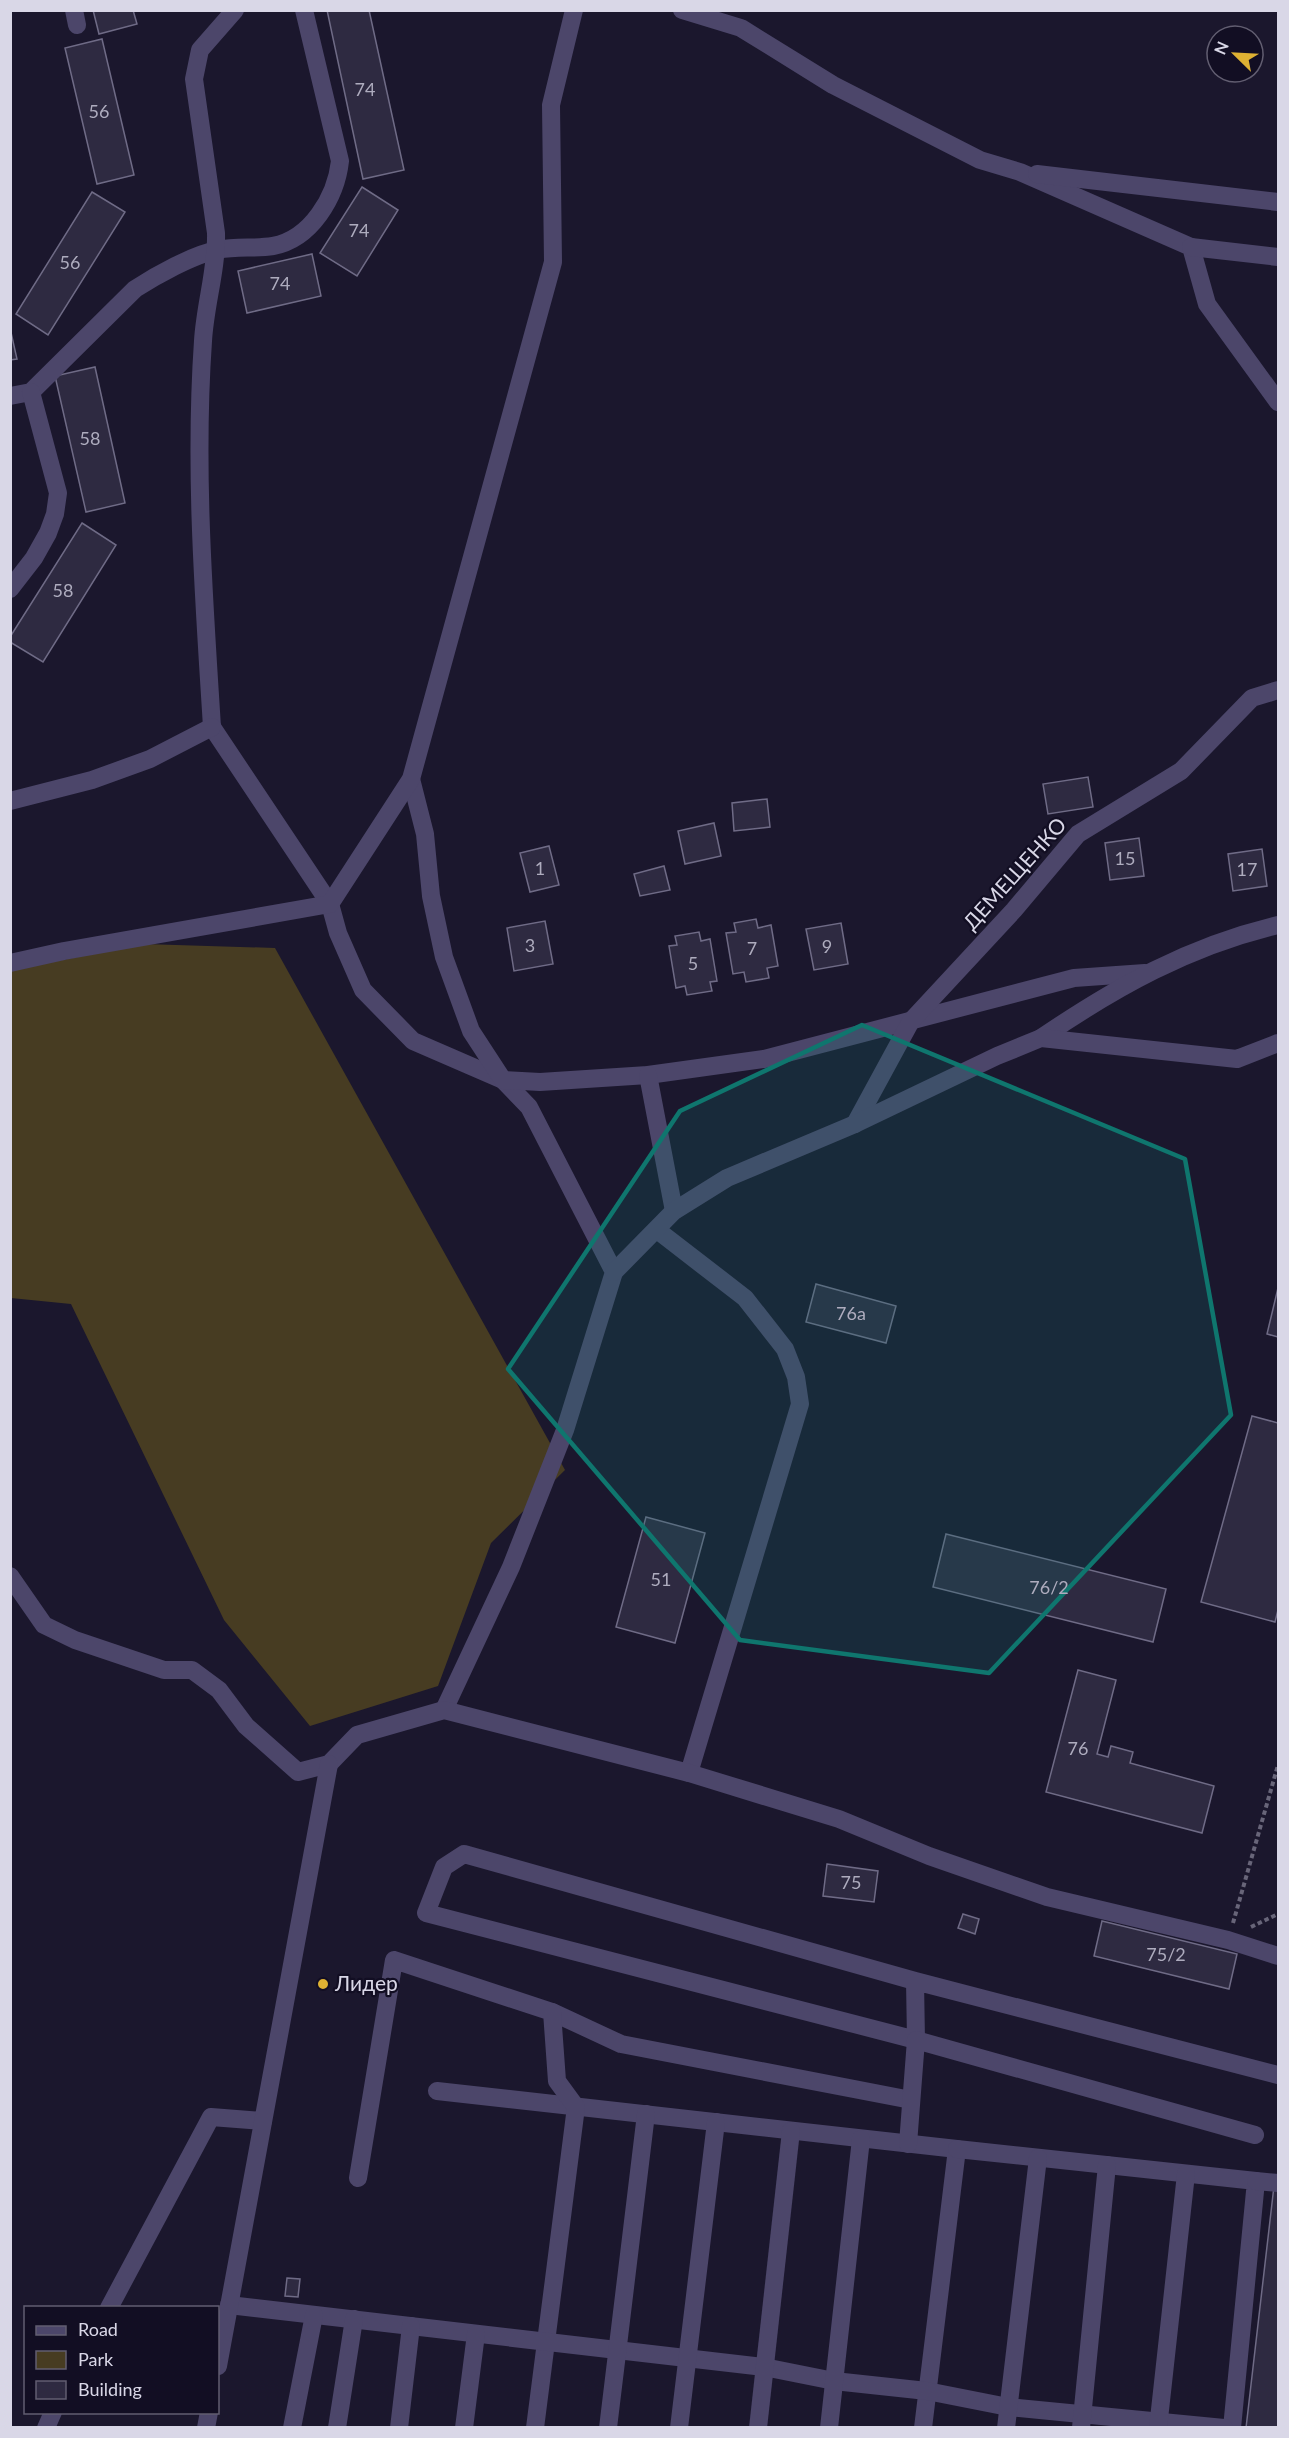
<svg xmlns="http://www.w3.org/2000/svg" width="1289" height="2438" viewBox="0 0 1289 2438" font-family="Lato,sans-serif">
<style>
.green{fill:#473c22}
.building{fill:#2e2a41;stroke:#6f6b86;stroke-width:1.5}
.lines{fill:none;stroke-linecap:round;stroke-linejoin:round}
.path{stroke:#686579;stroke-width:4;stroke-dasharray:4.5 3;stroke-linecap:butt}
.minor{stroke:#4c466a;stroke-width:18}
.marked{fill:#0f766e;fill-opacity:0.2;stroke:#0f766e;stroke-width:4.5;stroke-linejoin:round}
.poi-dot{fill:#deb133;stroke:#120e23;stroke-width:2}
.labels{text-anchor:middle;stroke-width:4.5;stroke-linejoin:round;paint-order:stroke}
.number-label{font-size:18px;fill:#aeacbe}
.street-label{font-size:21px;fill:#d9d7e7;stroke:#120e23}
.poi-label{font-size:21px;fill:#d9d7e7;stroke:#120e23;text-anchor:start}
</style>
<rect width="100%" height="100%" fill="#1b172d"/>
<path class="green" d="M 144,944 L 275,948 L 565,1470 L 491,1543 L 438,1686 L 310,1726 L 224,1620 L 71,1304 L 11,1298 L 11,970 Z"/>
<g class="building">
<path d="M 93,10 L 133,10 L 137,24 L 99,34 Z"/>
<path d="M 327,10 L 369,10 L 404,170 L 363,179 Z"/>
<path d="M 102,39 L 134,175 L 97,184 L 65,48 Z"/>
<path d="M 362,187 L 398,210 L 357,276 L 320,253 Z"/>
<path d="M 92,192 L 125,212 L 48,335 L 16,314 Z"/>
<path d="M 312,254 L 321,296 L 247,313 L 238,271 Z"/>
<path d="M 10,328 L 17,359 L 10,360 Z"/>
<path d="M 95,367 L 125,503 L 86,512 L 55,376 Z"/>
<path d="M 82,523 L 116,545 L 43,662 L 10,642 L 10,637 Z"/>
<path d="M 1088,777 L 1093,807 L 1048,814 L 1043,784 Z"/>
<path d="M 767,799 L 770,827 L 734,831 L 732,803 Z"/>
<path d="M 714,823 L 721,856 L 685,864 L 678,831 Z"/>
<path d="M 1139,838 L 1144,876 L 1110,880 L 1105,843 Z"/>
<path d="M 549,846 L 559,885 L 530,892 L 520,853 Z"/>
<path d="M 1262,849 L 1267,886 L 1233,891 L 1228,854 Z"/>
<path d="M 664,866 L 670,890 L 640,896 L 634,874 Z"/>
<path d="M 756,919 L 758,928 L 771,925 L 778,966 L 767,968 L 769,978 L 746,982 L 744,972 L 733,974 L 726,933 L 736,932 L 734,923 Z"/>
<path d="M 545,921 L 553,964 L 514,971 L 507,928 Z"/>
<path d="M 841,923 L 848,964 L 814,970 L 806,929 Z"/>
<path d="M 699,932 L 701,941 L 710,939 L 717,981 L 710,982 L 712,991 L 687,995 L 685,986 L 676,988 L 669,946 L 677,945 L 675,936 Z"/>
<path d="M 816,1284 L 896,1306 L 886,1343 L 806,1322 Z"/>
<path d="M 1278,1288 L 1278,1337 L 1267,1334 Z"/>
<path d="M 1252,1416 L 1278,1423 L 1278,1610 L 1275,1622 L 1201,1602 Z"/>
<path d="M 646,1517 L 705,1533 L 675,1643 L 616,1627 Z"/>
<path d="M 946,1534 L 1166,1589 L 1153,1642 L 933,1587 Z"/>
<path d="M 1078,1670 L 1116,1680 L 1097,1754 L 1108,1757 L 1111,1746 L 1133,1752 L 1130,1763 L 1214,1786 L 1202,1833 L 1046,1792 Z"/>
<path d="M 827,1864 L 878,1871 L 874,1902 L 823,1896 Z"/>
<path d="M 963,1914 L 979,1919 L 975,1934 L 958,1928 Z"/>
<path d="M 1102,1921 L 1237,1954 L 1229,1989 L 1094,1956 Z"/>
<path d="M 1274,2186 L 1278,2186 L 1278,2428 L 1246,2428 Z"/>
<path d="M 287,2278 L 300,2279 L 298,2297 L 285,2296 Z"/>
</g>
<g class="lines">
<g class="path">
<path d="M 1233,1923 L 1278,1765"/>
<path d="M 1251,1927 L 1278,1914"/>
</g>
<g class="minor">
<path d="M 74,10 L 77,25"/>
<path d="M 682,10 L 741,28 L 833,85 L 980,160 L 1020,172 L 1191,247 L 1207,304 L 1278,402"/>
<path d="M 1037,174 L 1278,202"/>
<path d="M 1191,247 L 1278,257"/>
<path d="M 10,396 L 31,392 L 135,289 C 155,276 194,254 218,250 C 236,246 255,249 273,246 C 311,239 336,197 340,161 L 304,10"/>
<path d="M 10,589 L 34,558 L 48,533 L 55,514 L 58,493 L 31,392"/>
<path d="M 212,727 L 330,904 L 338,933 L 363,990 L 413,1041 L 503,1080 L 529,1107 L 614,1272 L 565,1430 L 511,1567 L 444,1710"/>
<path d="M 212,727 C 204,599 194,470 203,341 C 205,305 217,269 216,233 L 194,79 L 200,50 L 235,10"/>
<path d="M 411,779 L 425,834 L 431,896 L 444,957 L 471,1031 L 503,1080 L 540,1082 L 648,1075 L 764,1059 L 1074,978 L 1145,973"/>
<path d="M 10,801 L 92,780 L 150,759 L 212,727"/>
<path d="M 10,963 L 64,951 L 330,904 L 411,779 L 553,262 L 551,105 L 574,10"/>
<path d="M 1041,1038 C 1116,987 1189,946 1278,925"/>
<path d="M 648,1075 L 674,1211"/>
<path d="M 855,1124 L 911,1021 L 1014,910 L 1078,834 L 1181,771 L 1252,698 L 1278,690"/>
<path d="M 657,1230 L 745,1298 L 785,1349 L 796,1377 L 800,1404 L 689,1773"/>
<path d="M 614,1272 L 674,1211 L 727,1178 L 855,1124 L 997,1056 L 1041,1038 L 1237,1059 L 1278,1043"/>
<path d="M 10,1576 L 44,1625 L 75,1640 L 164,1670 L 192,1670 L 219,1690 L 246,1726 L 298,1772 L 329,1764 L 357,1735 L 444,1710 L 689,1773 L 839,1819 L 929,1856 L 1047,1897 L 1228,1940 L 1278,1956"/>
<path d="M 915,1981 L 916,2040 L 426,1913 L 444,1867 L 464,1854 L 915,1981 L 1278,2075"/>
<path d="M 552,2012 L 621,2044 L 911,2100"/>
<path d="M 437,2091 L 957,2149 L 923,2428"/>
<path d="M 908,2144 L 916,2040 L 1255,2135"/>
<path d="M 957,2149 L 1256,2181 L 1232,2428"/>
<path d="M 358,2178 L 394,1960 L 552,2012 L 557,2081 L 576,2107 L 535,2428"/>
<path d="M 1256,2181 L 1278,2183"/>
<path d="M 229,2305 L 764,2367 L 834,2381 L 927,2391 L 1008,2407 L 1224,2428"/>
<path d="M 109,2308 L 211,2117 L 263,2121"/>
<path d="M 218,2366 L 329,1764"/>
<path d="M 46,2428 L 53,2412"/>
<path d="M 206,2428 L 209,2412"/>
<path d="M 292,2428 L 314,2315"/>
<path d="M 337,2428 L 354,2319"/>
<path d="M 399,2428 L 411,2326"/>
<path d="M 464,2428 L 476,2334"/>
<path d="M 608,2428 L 646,2114"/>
<path d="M 679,2428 L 716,2122"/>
<path d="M 758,2428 L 791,2131"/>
<path d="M 829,2428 L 861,2139"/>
<path d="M 1006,2428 L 1038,2158"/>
<path d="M 1081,2428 L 1107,2165"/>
<path d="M 1158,2428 L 1186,2174"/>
</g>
</g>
<path class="marked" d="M 862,1025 L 1185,1159 L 1231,1415 L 989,1673 L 740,1640 L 508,1369 L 680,1111 Z"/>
<circle class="poi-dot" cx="323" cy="1984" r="6"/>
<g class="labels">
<g class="number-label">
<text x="365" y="96">74</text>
<text x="99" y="118">56</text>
<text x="359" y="237">74</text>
<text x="70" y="269">56</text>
<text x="280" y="290">74</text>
<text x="90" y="445">58</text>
<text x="63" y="597">58</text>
<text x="1125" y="865">15</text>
<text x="540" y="875">1</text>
<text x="1247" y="876">17</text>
<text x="530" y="952">3</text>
<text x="827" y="953">9</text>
<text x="752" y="955">7</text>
<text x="693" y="970">5</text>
<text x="851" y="1320">76а</text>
<text x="661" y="1586">51</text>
<text x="1049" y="1594">76/2</text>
<text x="1078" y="1755">76</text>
<text x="851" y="1889">75</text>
<text x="1166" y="1961">75/2</text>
</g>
<g class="street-label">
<text transform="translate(1015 874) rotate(-48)" y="7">ДЕМЕЩЕНКО</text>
</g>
<g class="poi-label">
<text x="335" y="1991">Лидер</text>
</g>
</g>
<rect width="1289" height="2438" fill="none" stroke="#d9d7e7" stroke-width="24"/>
<rect x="24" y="2306" width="195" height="108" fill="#120e23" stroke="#625e71" stroke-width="1.5"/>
<rect x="36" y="2326" width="30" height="9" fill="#4c466a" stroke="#625e71" stroke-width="1.5"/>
<text x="78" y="2336" font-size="18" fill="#d9d7e7">Road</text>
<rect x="36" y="2351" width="30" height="18" fill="#473c22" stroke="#625e71" stroke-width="1.5"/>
<text x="78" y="2366" font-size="18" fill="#d9d7e7">Park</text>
<rect x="36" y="2381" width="30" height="18" fill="#2e2a41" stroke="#625e71" stroke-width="1.5"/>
<text x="78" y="2396" font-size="18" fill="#d9d7e7">Building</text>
<g transform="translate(1235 54) rotate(294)"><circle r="28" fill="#120e23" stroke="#625e71" stroke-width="1.5"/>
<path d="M0-4.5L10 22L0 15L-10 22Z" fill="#deb133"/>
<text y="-9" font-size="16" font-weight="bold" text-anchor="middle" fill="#d9d7e7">N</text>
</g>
</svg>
